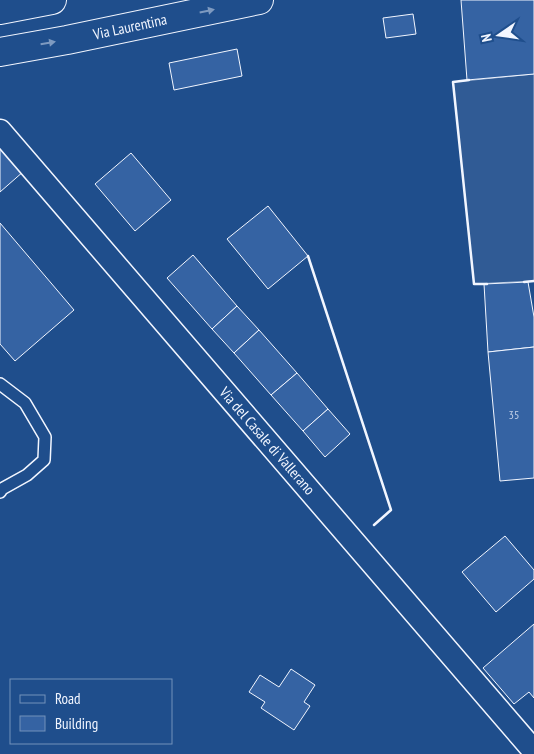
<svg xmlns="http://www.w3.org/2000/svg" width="534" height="754" viewBox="0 0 534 754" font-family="'PT Sans Narrow',sans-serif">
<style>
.parking{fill:#305b95;stroke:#a8bbd7}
.building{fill:#3563a3;stroke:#f2f6ff}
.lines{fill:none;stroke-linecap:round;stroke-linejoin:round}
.service-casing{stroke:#f2f6ff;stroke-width:14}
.minor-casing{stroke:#f2f6ff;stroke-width:25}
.secondary-casing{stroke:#f2f6ff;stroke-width:30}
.service{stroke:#1f4e8c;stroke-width:11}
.minor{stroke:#1f4e8c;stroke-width:22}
.secondary{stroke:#1f4e8c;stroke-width:28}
.wall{stroke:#f2f6ff;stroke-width:2.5}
.oneway{fill:#7e9ac0}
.labels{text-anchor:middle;stroke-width:4;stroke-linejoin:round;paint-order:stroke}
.number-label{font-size:12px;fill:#c3d1e8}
.street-label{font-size:15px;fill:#f2f6ff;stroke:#1f4e8c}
</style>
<rect width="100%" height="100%" fill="#1f4e8c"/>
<path class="parking" d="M 534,74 L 534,281 L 474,284 L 453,82 Z"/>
<g class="building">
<path d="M 461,0 L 534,0 L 534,74 L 467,80 Z"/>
<path d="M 413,14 L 416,34 L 386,38 L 383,18 Z"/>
<path d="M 237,49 L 242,76 L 174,90 L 169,63 Z"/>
<path d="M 0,142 L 24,171 L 0,192 Z"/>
<path d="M 131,153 L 171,200 L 135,231 L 95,184 Z"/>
<path d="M 268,206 L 308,256 L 268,289 L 227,239 Z"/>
<path d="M 0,223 L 74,310 L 15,361 L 0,344 Z"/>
<path d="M 193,255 L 237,306 L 212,329 L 167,278 Z"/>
<path d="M 528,282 L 534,317 L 534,347 L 488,352 L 484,284 Z"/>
<path d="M 237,306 L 259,330 L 234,353 L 212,329 Z"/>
<path d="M 259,330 L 297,373 L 271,395 L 234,353 Z"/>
<path d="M 534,347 L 534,478 L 500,481 L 488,352 Z"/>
<path d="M 297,373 L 328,409 L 303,431 L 271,395 Z"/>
<path d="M 328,409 L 350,434 L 325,457 L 303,431 Z"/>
<path d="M 505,536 L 534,570 L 534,579 L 496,612 L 462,572 Z"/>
<path d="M 534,624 L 534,698 L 529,692 L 514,704 L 483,668 Z"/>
<path d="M 291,669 L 315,685 L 304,702 L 310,706 L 294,730 L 261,708 L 265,702 L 249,692 L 260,675 L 279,687 Z"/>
</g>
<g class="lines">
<defs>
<path id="service" d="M 0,384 L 25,403 L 45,437 L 44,460 L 27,475 L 2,489 L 0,492"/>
<path id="minor" d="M 0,131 L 534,751"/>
<g id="secondary">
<path d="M 0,10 L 52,0"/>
<path d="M 0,52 L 67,40 L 259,0"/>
</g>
</defs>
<use href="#service" class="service-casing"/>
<use href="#minor" class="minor-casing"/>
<use href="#secondary" class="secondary-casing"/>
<use href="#service" class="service"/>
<use href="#minor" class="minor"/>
<use href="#secondary" class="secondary"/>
<g class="wall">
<path d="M 469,80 L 453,82 L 474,284 L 487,284"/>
<path d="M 308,256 L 391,510 L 374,525"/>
<path d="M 524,282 L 534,281"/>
</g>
</g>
<defs><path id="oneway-solid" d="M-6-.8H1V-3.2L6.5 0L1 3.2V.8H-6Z" transform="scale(1.25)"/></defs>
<g class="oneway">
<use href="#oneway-solid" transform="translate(207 11) rotate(-12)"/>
<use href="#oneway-solid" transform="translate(48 43) rotate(-10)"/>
</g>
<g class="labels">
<g class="number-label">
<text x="514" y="419">35</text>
</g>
<g class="street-label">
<text transform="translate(130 27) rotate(-12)" y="5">Via Laurentina</text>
<text transform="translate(267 441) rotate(49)" y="5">Via del Casale di Vallerano</text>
</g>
</g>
<rect x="10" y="679" width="162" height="65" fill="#1f4e8c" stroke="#7391ba"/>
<rect x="20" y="695" width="25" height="8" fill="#1f4e8c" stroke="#7391ba"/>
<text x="55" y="704" font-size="15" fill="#f2f6ff">Road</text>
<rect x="20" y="716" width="25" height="15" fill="#3563a3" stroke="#7391ba"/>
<text x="55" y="729" font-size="15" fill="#f2f6ff">Building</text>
<g transform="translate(499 35) rotate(257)" stroke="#1f4e8c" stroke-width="4" paint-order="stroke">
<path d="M0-4L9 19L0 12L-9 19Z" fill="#f2f6ff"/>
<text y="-8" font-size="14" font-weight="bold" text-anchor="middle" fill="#f2f6ff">N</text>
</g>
</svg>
